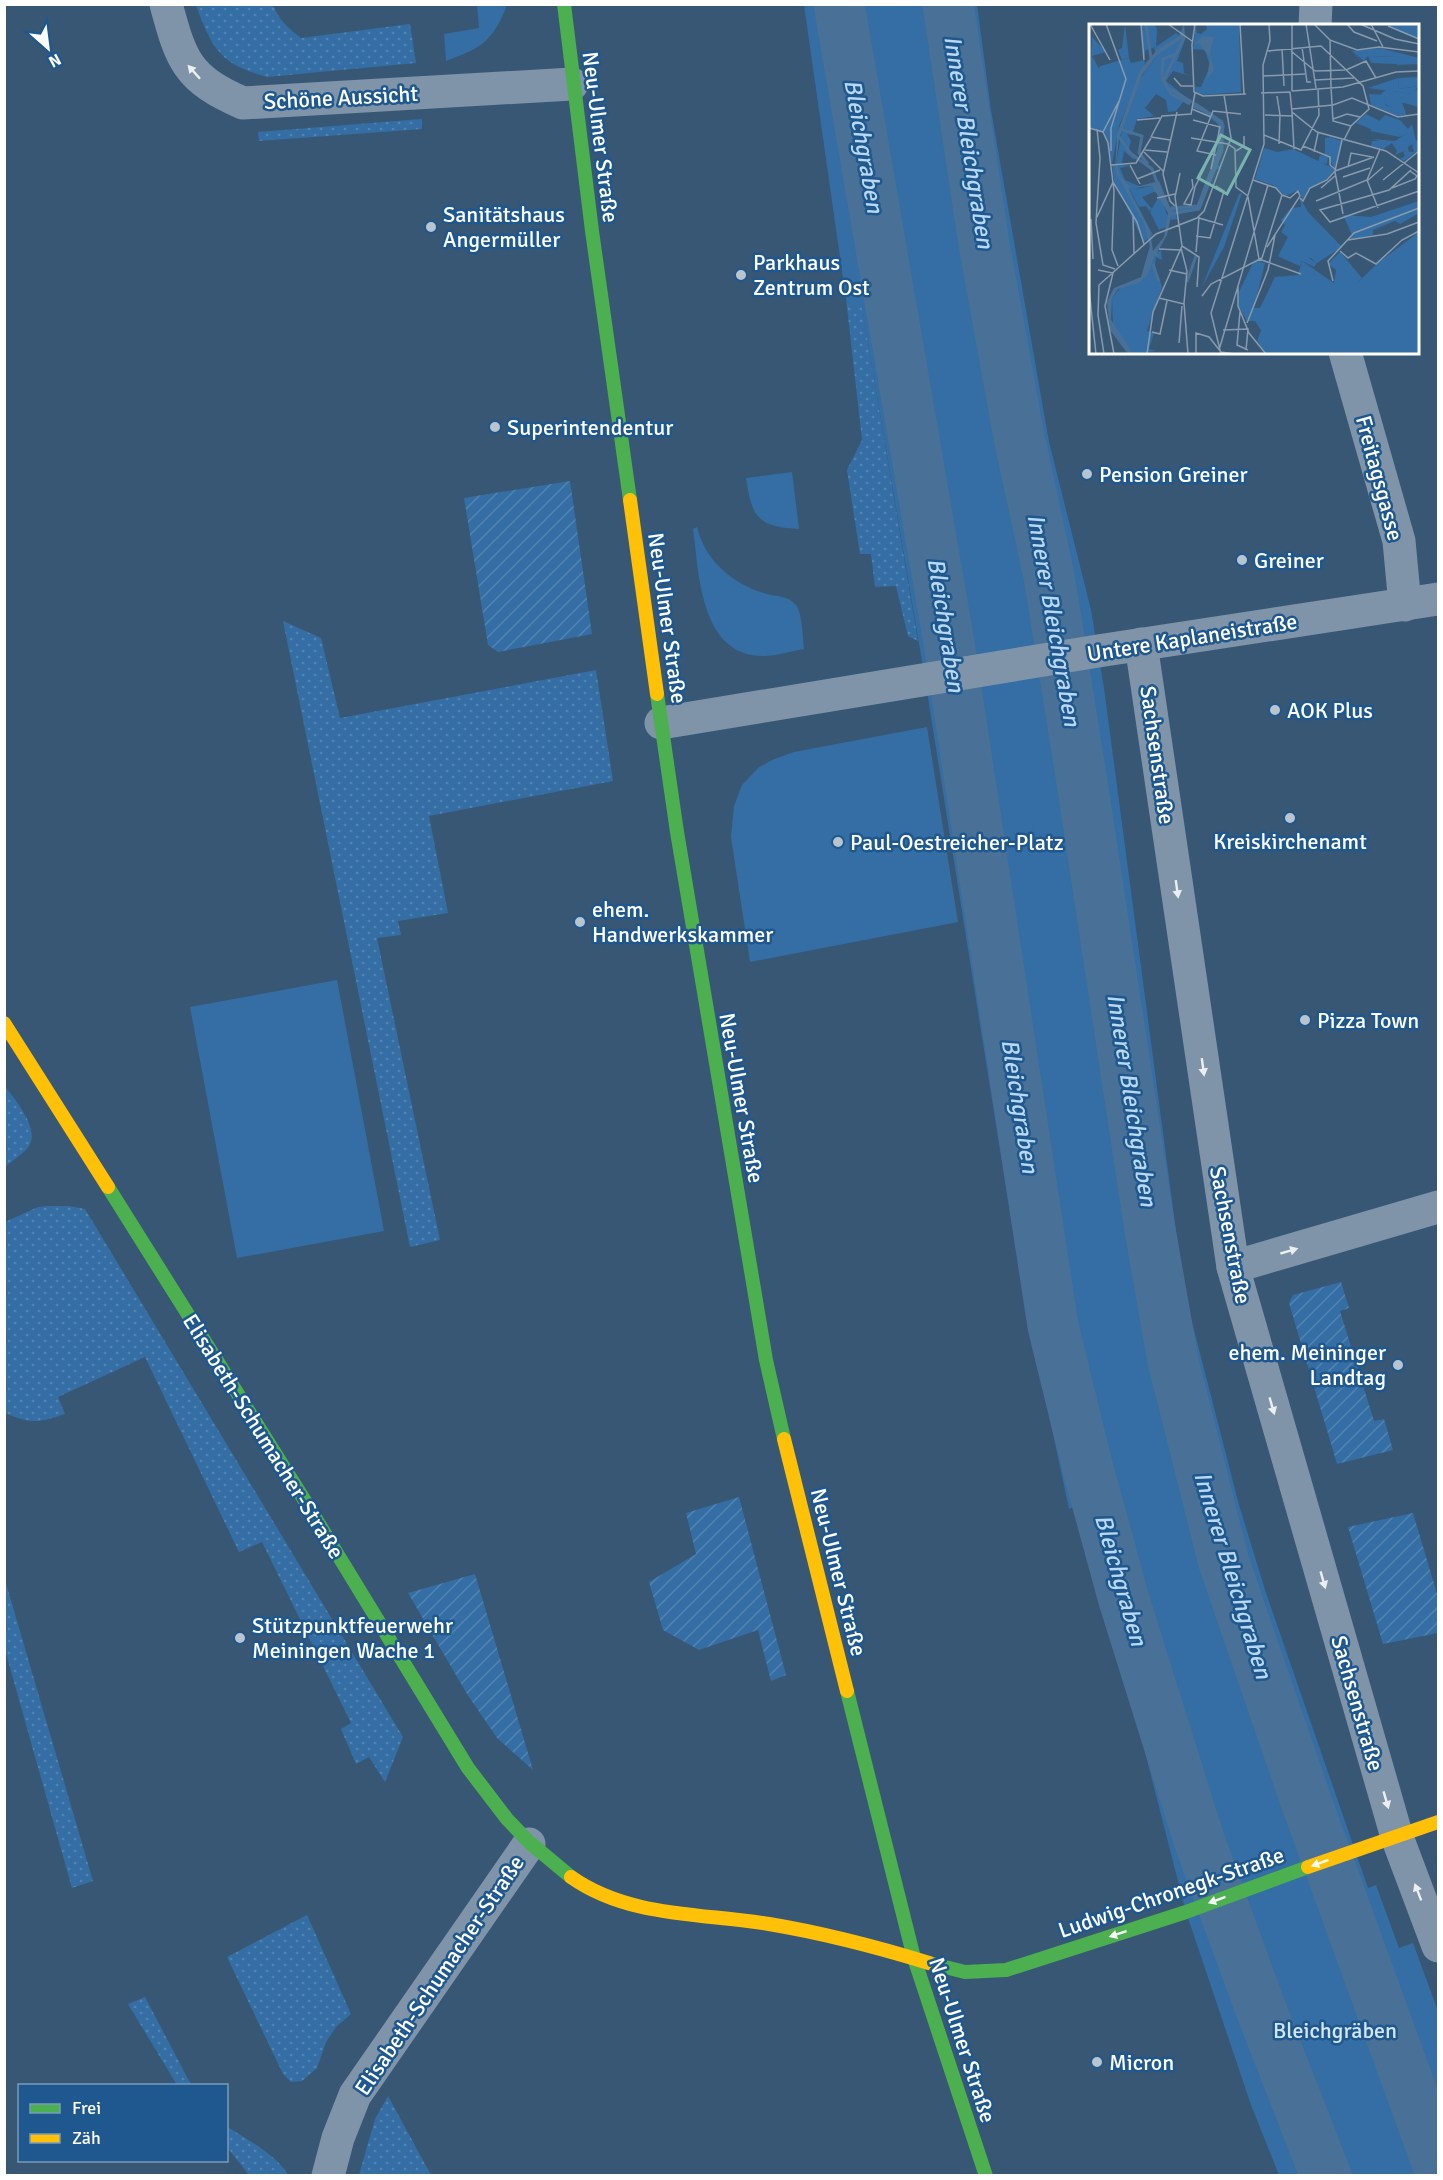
<svg xmlns="http://www.w3.org/2000/svg" width="1443" height="2180" viewBox="0 0 1443 2180" font-family="Signika,sans-serif">
<style>
.grass{fill:url(#grass-dots)}
.park{fill:#346ea4}
.garden{fill:url(#garden-furrows)}
.lines{fill:none;stroke-linecap:round;stroke-linejoin:round}
.canal{stroke:#497097;stroke-width:51}
.street{stroke:#7f94a8;stroke-width:33}
.fast{stroke:#4caf50;stroke-width:14}
.slow{stroke:#ffc107;stroke-width:14}
.oneway{fill:#eceff2}
.oneway2{fill:#f6fbf6}
.poi-dot{fill:#b9c4cf;stroke:#1f588e;stroke-width:2}
.labels{text-anchor:middle;stroke-width:5;stroke-linejoin:round;paint-order:stroke}
.street-label{font-size:22px;fill:#fff;stroke:#1f588e}
.poi-label{font-size:22px;fill:#fff;stroke:#1f588e;text-anchor:start}
.park-label{font-size:22px;fill:#d3e7f9;stroke:#1f588e}
.water-label{font-size:24px;font-style:italic;fill:#b9d8f3;stroke:#1f588e}
.inset-river{fill:none;stroke:#497097;stroke-width:3}
.inset-road{fill:none;stroke:#889aac;stroke-width:1.5}
.view{fill:#7bb4af;fill-opacity:0.15;stroke:#7bb4af;stroke-width:3}
.inset-edge{fill:none;stroke:#fff;stroke-width:3}
</style>
<defs>
<pattern id="grass-dots" width="8" height="8" patternUnits="userSpaceOnUse" patternTransform="scale(1.5)"><rect width="8" height="8" fill="#346ea4"/><path d="M2 2h.1M6 6h.1" fill="none" stroke="#5284b2" stroke-width="1.8" stroke-linecap="round"/></pattern>
<pattern id="garden-furrows" width="10" height="10" patternUnits="userSpaceOnUse" patternTransform="scale(1.5)"><rect width="10" height="10" fill="#346ea4"/><path d="M-1 1l2-2M0 10L10 0M9 11l2-2" fill="none" stroke="#5284b2"/></pattern>
</defs>
<rect width="100%" height="100%" fill="#385775"/>
<g class="grass">
<path d="M 196,5 L 273,5 C 279,20 288,28 301,38 L 410,24 L 416,63 L 267,77 C 220,64 212,49 196,5 Z"/>
<path d="M 422,119 L 422,129 L 259,141 L 258,132 Z"/>
<path d="M 862,306 L 918,641 L 908,636 L 896,586 L 875,587 L 871,554 L 860,554 L 847,470 L 862,440 L 847,307 Z"/>
<path d="M 283,621 L 321,638 L 340,718 L 596,670 L 613,781 L 429,816 L 448,913 L 398,921 L 401,935 L 377,938 L 440,1240 L 410,1247 Z"/>
<path d="M 4,1085 C 15,1100 43,1131 27,1149 C 21,1155 12,1161 5,1167 Z"/>
<path d="M 48,1206 L 69,1206 L 85,1209 L 403,1737 L 385,1782 L 369,1757 L 356,1764 L 341,1729 L 351,1723 L 262,1542 L 239,1552 L 145,1357 L 58,1397 L 65,1414 C 38,1423 31,1424 5,1413 L 5,1222 L 38,1207 Z"/>
<path d="M 5,1580 L 93,1881 L 72,1888 L 5,1650 Z"/>
<path d="M 307,1915 L 351,2014 L 336,2027 L 326,2042 L 317,2068 L 302,2081 L 291,2082 L 283,2074 L 227,1957 Z"/>
<path d="M 145,1997 L 188,2079 L 192,2085 L 177,2085 L 128,2004 Z"/>
<path d="M 388,2096 L 431,2175 L 359,2175 L 375,2119 Z"/>
<path d="M 226,2126 C 245,2138 278,2156 288,2175 L 249,2175 L 227,2147 Z"/>
</g>
<g class="park">
<path d="M 477,5 L 507,5 C 493,41 482,48 446,61 L 444,34 L 479,28 Z"/>
<path d="M 804,5 L 977,5 L 991,110 L 1049,442 L 1091,610 L 1104,688 L 1184,1291 L 1239,1505 L 1266,1593 L 1368,1888 L 1376,1885 L 1399,1948 L 1413,1943 L 1438,2011 L 1438,2175 L 1279,2175 L 1251,2105 L 1186,1912 L 1139,1729 L 1075,1506 L 1069,1509 L 1021,1282 L 925,679 L 862,307 L 847,307 L 846,299 Z"/>
<path d="M 792,472 L 799,529 C 757,527 752,517 746,478 Z"/>
<path d="M 697,527 C 705,561 734,585 767,594 C 778,597 787,595 796,605 C 802,612 803,639 804,649 C 791,651 777,656 763,656 C 700,656 699,573 693,529 Z"/>
<path d="M 927,727 L 958,922 L 750,962 L 731,837 L 734,806 L 742,785 L 758,768 L 772,760 L 794,752 Z"/>
<path d="M 337,980 L 384,1231 L 237,1258 L 190,1007 Z"/>
</g>
<g class="garden">
<path d="M 570,481 L 592,634 L 498,652 L 488,645 L 464,498 Z"/>
<path d="M 1341,1282 L 1349,1308 L 1340,1311 L 1374,1421 L 1384,1419 L 1393,1450 L 1337,1464 L 1289,1303 L 1293,1295 Z"/>
<path d="M 739,1497 L 786,1675 L 771,1681 L 758,1630 L 699,1650 L 663,1630 L 649,1582 L 696,1554 L 686,1513 Z"/>
<path d="M 1413,1513 L 1438,1597 L 1438,1633 L 1383,1644 L 1348,1527 Z"/>
<path d="M 475,1574 L 533,1770 L 497,1738 L 467,1694 L 408,1593 Z"/>
</g>
<g class="lines">
<g class="canal">
<path d="M 839,4 L 949,643 L 1053,1326 L 1087,1465 L 1124,1600 L 1199,1840 L 1260,2007 L 1326,2176"/>
<path d="M 948,4 L 984,244 L 1019,437 L 1049,576 L 1082,782 L 1150,1230 L 1173,1361 L 1224,1563 L 1306,1801 L 1438,2165"/>
</g>
<g class="street">
<path d="M 166,4 C 181,60 187,79 243,103 L 572,84"/>
<path d="M 1315,26 L 1316,4"/>
<path d="M 1345,352 L 1399,541 L 1405,605"/>
<path d="M 1141,644 L 1233,1267 L 1397,1837 L 1438,1946"/>
<path d="M 661,723 L 1098,651 L 1438,599"/>
<path d="M 1233,1267 L 1438,1207"/>
<path d="M 328,2176 L 338,2138 L 355,2095 L 529,1844"/>
</g>
<g class="fast">
<path d="M 564,4 L 592,231 L 630,500"/>
<path d="M 657,694 L 677,832 L 766,1360 L 784,1439"/>
<path d="M 108,1187 L 305,1501 L 468,1768 L 507,1819 L 529,1842 L 571,1877"/>
<path d="M 847,1691 L 914,1958 L 986,2176"/>
<path d="M 929,1963 L 965,1972 L 1006,1970 L 1186,1912 L 1308,1867"/>
</g>
<g class="slow">
<path d="M 630,500 L 657,694"/>
<path d="M 4,1023 L 108,1187"/>
<path d="M 784,1439 L 847,1691"/>
<path d="M 1308,1867 L 1438,1822"/>
<path d="M 571,1877 C 629,1918 703,1913 769,1924 C 823,1933 877,1947 929,1963"/>
</g>
</g>
<defs><path id="oneway-solid" d="M-6-.8H1V-3.2L6.5 0L1 3.2V.8H-6Z" transform="scale(1.5)"/></defs>
<g class="oneway">
<use href="#oneway-solid" transform="translate(194 72) rotate(-132)"/>
<use href="#oneway-solid" transform="translate(1177 889) rotate(82)"/>
<use href="#oneway-solid" transform="translate(1203 1067) rotate(82)"/>
<use href="#oneway-solid" transform="translate(1289 1251) rotate(-16)"/>
<use href="#oneway-solid" transform="translate(1272 1406) rotate(74)"/>
<use href="#oneway-solid" transform="translate(1323 1580) rotate(74)"/>
<use href="#oneway-solid" transform="translate(1386 1800) rotate(74)"/>
<use href="#oneway-solid" transform="translate(1418 1892) rotate(-111)"/>
</g>
<g class="oneway2">
<use href="#oneway-solid" transform="translate(1320 1863) rotate(160)"/>
<use href="#oneway-solid" transform="translate(1217 1900) rotate(160)"/>
<use href="#oneway-solid" transform="translate(1118 1934) rotate(162)"/>
</g>
<g class="poi-dot">
<circle cx="431" cy="227" r="6"/>
<circle cx="741" cy="275" r="6"/>
<circle cx="495" cy="427" r="6"/>
<circle cx="1087" cy="474" r="6"/>
<circle cx="1242" cy="560" r="6"/>
<circle cx="1275" cy="710" r="6"/>
<circle cx="1290" cy="818" r="6"/>
<circle cx="838" cy="842" r="6"/>
<circle cx="580" cy="922" r="6"/>
<circle cx="1305" cy="1020" r="6"/>
<circle cx="1398" cy="1365" r="6"/>
<circle cx="240" cy="1638" r="6"/>
<circle cx="1097" cy="2062" r="6"/>
</g>
<g class="labels">
<g class="street-label">
<text transform="translate(341 97) rotate(-3)" y="8">Schöne Aussicht</text>
<text transform="translate(601 137) rotate(83)" y="8">Neu-Ulmer Straße</text>
<text transform="translate(1380 478) rotate(75)" y="8">Freitagsgasse</text>
<text transform="translate(668 618) rotate(82)" y="8">Neu-Ulmer Straße</text>
<text transform="translate(1192 637) rotate(-9)" y="8">Untere Kaplaneistraße</text>
<text transform="translate(1158 755) rotate(82)" y="8">Sachsenstraße</text>
<text transform="translate(742 1098) rotate(80)" y="8">Neu-Ulmer Straße</text>
<text transform="translate(1231 1235) rotate(79)" y="8">Sachsenstraße</text>
<text transform="translate(264 1436) rotate(58)" y="8">Elisabeth-Schumacher-Straße</text>
<text transform="translate(839 1572) rotate(76)" y="8">Neu-Ulmer Straße</text>
<text transform="translate(1358 1703) rotate(74)" y="8">Sachsenstraße</text>
<text transform="translate(1171 1892) rotate(-19)" y="8">Ludwig-Chronegk-Straße</text>
<text transform="translate(439 1975) rotate(-56)" y="8">Elisabeth-Schumacher-Straße</text>
<text transform="translate(963 2040) rotate(72)" y="8">Neu-Ulmer Straße</text>
</g>
<g class="poi-label">
<text x="443" y="222">Sanitätshaus<tspan x="443" dy="25">Angermüller</tspan></text>
<text x="753" y="270">Parkhaus<tspan x="753" dy="25">Zentrum Ost</tspan></text>
<text x="507" y="435">Superintendentur</text>
<text x="1099" y="482">Pension Greiner</text>
<text x="1254" y="568">Greiner</text>
<text x="1287" y="718">AOK Plus</text>
<text x="1290" y="849" text-anchor="middle">Kreiskirchenamt</text>
<text x="850" y="850">Paul-Oestreicher-Platz</text>
<text x="592" y="917">ehem.<tspan x="592" dy="25">Handwerkskammer</tspan></text>
<text x="1317" y="1028">Pizza Town</text>
<text x="1386" y="1360" text-anchor="end">ehem. Meininger<tspan x="1386" dy="25">Landtag</tspan></text>
<text x="252" y="1633">Stützpunktfeuerwehr<tspan x="252" dy="25">Meiningen Wache 1</tspan></text>
<text x="1109" y="2070">Micron</text>
</g>
<g class="park-label">
<text x="1335" y="2038">Bleichgräben</text>
</g>
<g class="water-label">
<text transform="translate(969 142) rotate(81)" y="8">Innerer Bleichgraben</text>
<text transform="translate(864 146) rotate(80)" y="8">Bleichgraben</text>
<text transform="translate(1054 620) rotate(80)" y="8">Innerer Bleichgraben</text>
<text transform="translate(946 625) rotate(81)" y="8">Bleichgraben</text>
<text transform="translate(1132 1100) rotate(81)" y="8">Innerer Bleichgraben</text>
<text transform="translate(1020 1106) rotate(81)" y="8">Bleichgraben</text>
<text transform="translate(1233 1575) rotate(73)" y="8">Innerer Bleichgraben</text>
<text transform="translate(1121 1580) rotate(74)" y="8">Bleichgraben</text>
</g>
</g>
<g transform="translate(1089 24)">
<rect width="330" height="330" fill="#385775"/>
<path d="M 53,0 L 66,1 L 68,6 L 67,23 L 57,26 L 55,35 ZM 299,0 L 330,0 L 330,15 L 302,3 ZM 291,24 L 330,34 L 330,40 L 308,41 L 308,33 L 279,32 L 275,37 L 267,30 L 273,38 L 263,27 ZM 297,66 L 325,70 L 312,75 L 318,93 L 296,80 L 291,71 ZM 296,91 L 311,96 L 319,105 L 323,100 L 327,117 L 330,115 L 330,126 L 315,137 L 311,135 L 316,132 L 314,127 L 325,128 L 320,109 L 311,113 L 281,107 ZM 23,140 L 41,142 L 31,144 L 36,156 L 52,163 L 41,167 L 64,211 L 55,218 L 25,157 ZM 72,226 L 73,236 L 67,233 L 66,242 L 73,263 L 58,307 L 65,309 L 60,325 L 67,327 L 42,330 L 24,302 L 23,274 L 31,264 L 54,256 L 68,229 Z" fill="#346ea4"/>
<path d="M 36,0 L 40,34 L 33,36 L 29,26 L 33,24 ZM 3,13 L 17,28 L 3,32 L 12,48 L 0,79 ZM 309,54 L 310,65 L 330,62 L 326,67 L 330,83 L 312,78 L 313,74 L 324,70 L 279,64 ZM 320,108 L 326,118 L 319,123 L 320,131 L 315,127 L 306,131 L 308,127 L 303,119 L 294,125 L 282,122 L 283,117 L 290,117 L 284,115 L 306,117 ZM 153,169 L 135,223 L 113,263 L 150,170 ZM 211,174 L 219,188 L 253,223 L 228,239 L 222,234 L 197,236 L 189,232 L 199,213 L 192,208 L 196,201 L 192,196 L 202,184 L 212,183 ZM 330,177 L 330,189 L 311,200 L 306,197 L 284,206 L 284,211 L 261,216 L 263,211 L 254,191 L 282,193 ZM 330,208 L 330,330 L 178,330 L 168,317 L 172,306 L 166,297 L 158,297 L 150,283 L 149,270 L 164,239 L 169,237 L 176,239 L 165,284 L 171,284 L 186,253 L 209,251 L 213,237 L 245,259 L 247,246 L 239,240 L 251,228 L 273,254 L 268,259 L 279,256 L 298,240 L 290,238 Z" fill="#346ea4"/>
<path d="M 175,124 L 188,128 L 204,125 L 246,145 L 238,155 L 221,164 L 214,176 L 210,166 L 196,172 L 186,162 L 166,155 Z" fill="#346ea4"/>
<path d="M 107,0 L 108,9 L 112,10 L 118,5 L 117,0 L 150,0 L 152,68 L 114,71 L 107,68 L 106,63 L 112,63 L 121,42 L 116,26 L 104,25 ZM 87,9 L 96,16 L 88,37 L 94,39 L 95,49 L 102,52 L 84,47 L 77,57 L 103,78 L 94,78 L 87,87 L 79,88 L 77,76 L 67,70 L 56,84 L 65,92 L 48,95 L 43,111 L 38,110 L 42,117 L 40,125 L 49,134 L 44,135 L 35,127 L 33,139 L 27,140 L 34,101 L 50,56 L 68,31 L 65,24 ZM 279,32 L 308,33 L 308,40 L 282,39 ZM 40,34 L 42,39 L 55,36 L 56,39 L 30,102 L 23,140 L 16,109 L 0,104 L 0,79 L 11,42 ZM 330,65 L 330,83 L 312,78 L 313,74 ZM 113,82 L 136,101 L 129,141 L 133,143 L 127,146 L 109,187 L 86,187 L 88,195 L 82,196 L 80,184 L 108,182 L 128,131 L 132,103 L 112,86 ZM 63,162 L 71,170 L 65,168 L 53,173 L 63,185 L 60,187 L 57,182 L 50,183 L 41,166 ZM 71,171 L 79,193 L 77,203 L 70,206 L 61,188 Z" fill="#346ea4"/>
<path d="M 330,53 L 330,62 L 310,65 L 309,54 ZM 280,70 L 295,71 L 296,81 L 313,88 L 314,94 L 282,81 ZM 277,90 L 291,97 L 284,106 L 267,99 ZM 241,113 L 253,117 L 246,145 L 239,133 L 238,140 L 229,138 L 231,131 L 236,132 L 236,114 ZM 206,228 L 211,229 L 228,239 L 225,243 L 213,237 L 211,242 L 197,236 ZM 304,237 L 303,244 L 287,251 L 274,264 L 268,259 L 290,238 Z" fill="#346ea4"/>
<path d="M 95,0 L 96,13 L 68,31 L 53,51 L 30,115 L 27,139 L 33,155 L 43,164 L 70,157 L 83,188 L 78,211 L 68,229 L 70,232 L 66,232 L 58,252 L 50,259 L 29,265 L 23,274 L 22,296 L 40,323 L 42,330 L 39,330 L 21,306 L 18,278 L 25,264 L 52,253 L 61,222 L 55,200 L 26,147 L 28,110 L 51,46 L 67,27 L 90,12 ZM 63,162 L 79,189 L 75,213 L 64,227 L 61,207 L 39,164 ZM 114,12 L 125,13 L 121,29 L 125,46 L 118,55 L 121,34 L 110,19 L 105,20 Z" fill="#497097" fill-rule="evenodd"/>
<path class="inset-river" d="M 57,0 L 62,34M 96,12 L 87,30 L 74,35 L 73,54 L 82,70 L 101,80M 75,56 L 87,30M 79,64 L 103,78M 31,105 L 53,112 L 50,129 L 59,140M 29,111 L 41,129 L 63,145 L 69,161M 81,187 L 83,184 L 109,182 L 130,126 L 131,99 L 122,90 L 104,82M 81,190 L 110,185 L 133,126 L 133,98 L 105,79M 64,240 L 70,258M 98,258 L 107,232"/>
<path class="inset-road" d="M 1,0 L 21,36M 17,0 L 37,55 L 22,104 L 22,127M 52,0 L 55,36M 79,0 L 103,17M 106,0 L 103,21 L 105,68 L 114,72 L 157,70M 151,0 L 155,70M 203,0 L 203,67M 217,0 L 227,64M 225,0 L 241,16M 258,0 L 265,8 L 288,17M 271,0 L 306,15 L 330,20M 282,0 L 294,23M 299,2 L 330,15M 213,23 L 218,58 L 222,58M 193,25 L 195,62M 179,27 L 232,22 L 274,62 L 280,85 L 262,102 L 255,116M 202,27 L 226,47M 257,46 L 277,37 L 287,54M 226,47 L 256,46M 174,52 L 216,50M 85,54 L 92,62 L 104,62M 226,56 L 265,54M 242,63 L 244,97 L 262,102M 242,64 L 241,16 L 268,26 L 290,23 L 330,28M 203,67 L 254,63 L 307,48 L 330,47M 172,69 L 201,68 L 203,88 L 228,108 L 297,127 L 330,149M 188,72 L 191,91M 103,85 L 122,93M 203,85 L 244,81 L 263,74 L 309,93 L 330,90M 203,88 L 205,125M 176,91 L 204,92M 244,95 L 258,90 L 271,93M 48,96 L 71,94M 104,96 L 131,103 L 122,145M 0,104 L 14,108 L 19,119 L 25,167 L 23,226 L 29,242M 8,105 L 11,134 L 7,199 L 14,241 L 26,245M 14,108 L 30,77M 175,111 L 212,126 L 230,91 L 229,65M 62,113 L 73,92 L 102,90 L 106,69M 62,113 L 81,116M 102,114 L 139,120 L 146,125 L 147,163 L 159,172M 190,120 L 191,91M 214,122 L 241,133 L 241,141 L 246,145M 56,126 L 78,128M 147,127 L 155,122 L 155,112M 55,128 L 74,147M 225,128 L 229,109M 127,131 L 108,127 L 124,87 L 152,90M 22,141 L 47,139 L 62,114M 41,141 L 51,160M 259,143 L 262,129 L 283,133M 322,146 L 300,166 L 231,186 L 241,198 L 330,167M 246,147 L 285,133M 246,148 L 254,190M 254,153 L 281,144M 48,155 L 71,146M 103,155 L 104,163 L 95,180 L 102,181 L 106,163 L 116,143M 164,156 L 187,164 L 193,171M 278,156 L 289,184M 294,156 L 330,127M 278,157 L 294,143M 24,158 L 48,198 L 55,220M 232,164 L 247,151M 303,164 L 326,155 L 328,152 L 321,147M 159,173 L 170,235M 68,174 L 86,170M 211,174 L 214,177 L 221,164 L 238,156 L 246,147 L 253,116M 227,177 L 278,156 L 291,125M 86,182 L 81,177 L 74,150 L 88,88M 44,191 L 45,229M 8,193 L 24,158M 110,194 L 134,201M 2,195 L 4,235M 107,212 L 121,214 L 135,167 L 127,162M 259,216 L 298,210 L 330,198M 93,222 L 110,233 L 108,263M 178,223 L 211,172 L 209,167 L 201,174 L 193,171M 92,224 L 98,247 L 95,279 L 99,330M 70,225 L 91,226M 251,227 L 259,234 L 267,229 L 287,240 L 313,216 L 330,207M 107,228 L 110,193M 170,235 L 212,250M 9,246 L 24,249 L 16,282 L 25,330M 80,246 L 98,250M 244,257 L 239,237 L 265,209 L 330,184M 149,262 L 149,282 L 160,309 L 177,330M 0,265 L 7,330M 113,272 L 122,260 L 173,234 L 193,171M 70,274 L 95,280M 151,288 L 148,321 L 159,326M 158,299 L 179,246 L 186,211M 134,306 L 159,305 L 157,326M 63,308 L 71,310 L 78,277M 90,319 L 93,282M 130,326 L 179,161M 15,330 L 9,291 L 10,261 L 67,210 L 108,194 L 115,187 L 142,114 L 135,71M 58,330 L 64,288 L 93,222 L 86,173 L 91,149M 107,330 L 107,309 L 120,313 L 132,328 L 146,330M 132,330 L 122,289 L 175,120 L 174,41 L 181,17 L 180,0"/>
<path class="view" d="M 132,111 L 161,126 L 138,170 L 109,154 Z"/>
<rect width="330" height="330" class="inset-edge"/>
</g>
<rect width="1443" height="2180" fill="none" stroke="#ffffff" stroke-width="12"/>
<rect x="18" y="2084" width="210" height="78" fill="#1f588e" stroke="#799bbb" stroke-width="1.5"/>
<rect x="30" y="2104" width="30" height="9" fill="#4caf50" stroke="#799bbb" stroke-width="1.5"/>
<text x="72" y="2114" font-size="18" fill="#ffffff">Frei</text>
<rect x="30" y="2134" width="30" height="9" fill="#ffc107" stroke="#799bbb" stroke-width="1.5"/>
<text x="72" y="2144" font-size="18" fill="#ffffff">Zäh</text>
<g transform="translate(48 48) rotate(152)" stroke="#1f588e" stroke-width="4.5" paint-order="stroke">
<path d="M0-4.5L10 22L0 15L-10 22Z" fill="#ffffff"/>
<text y="-9" font-size="16" font-weight="bold" text-anchor="middle" fill="#ffffff">N</text>
</g>
</svg>
